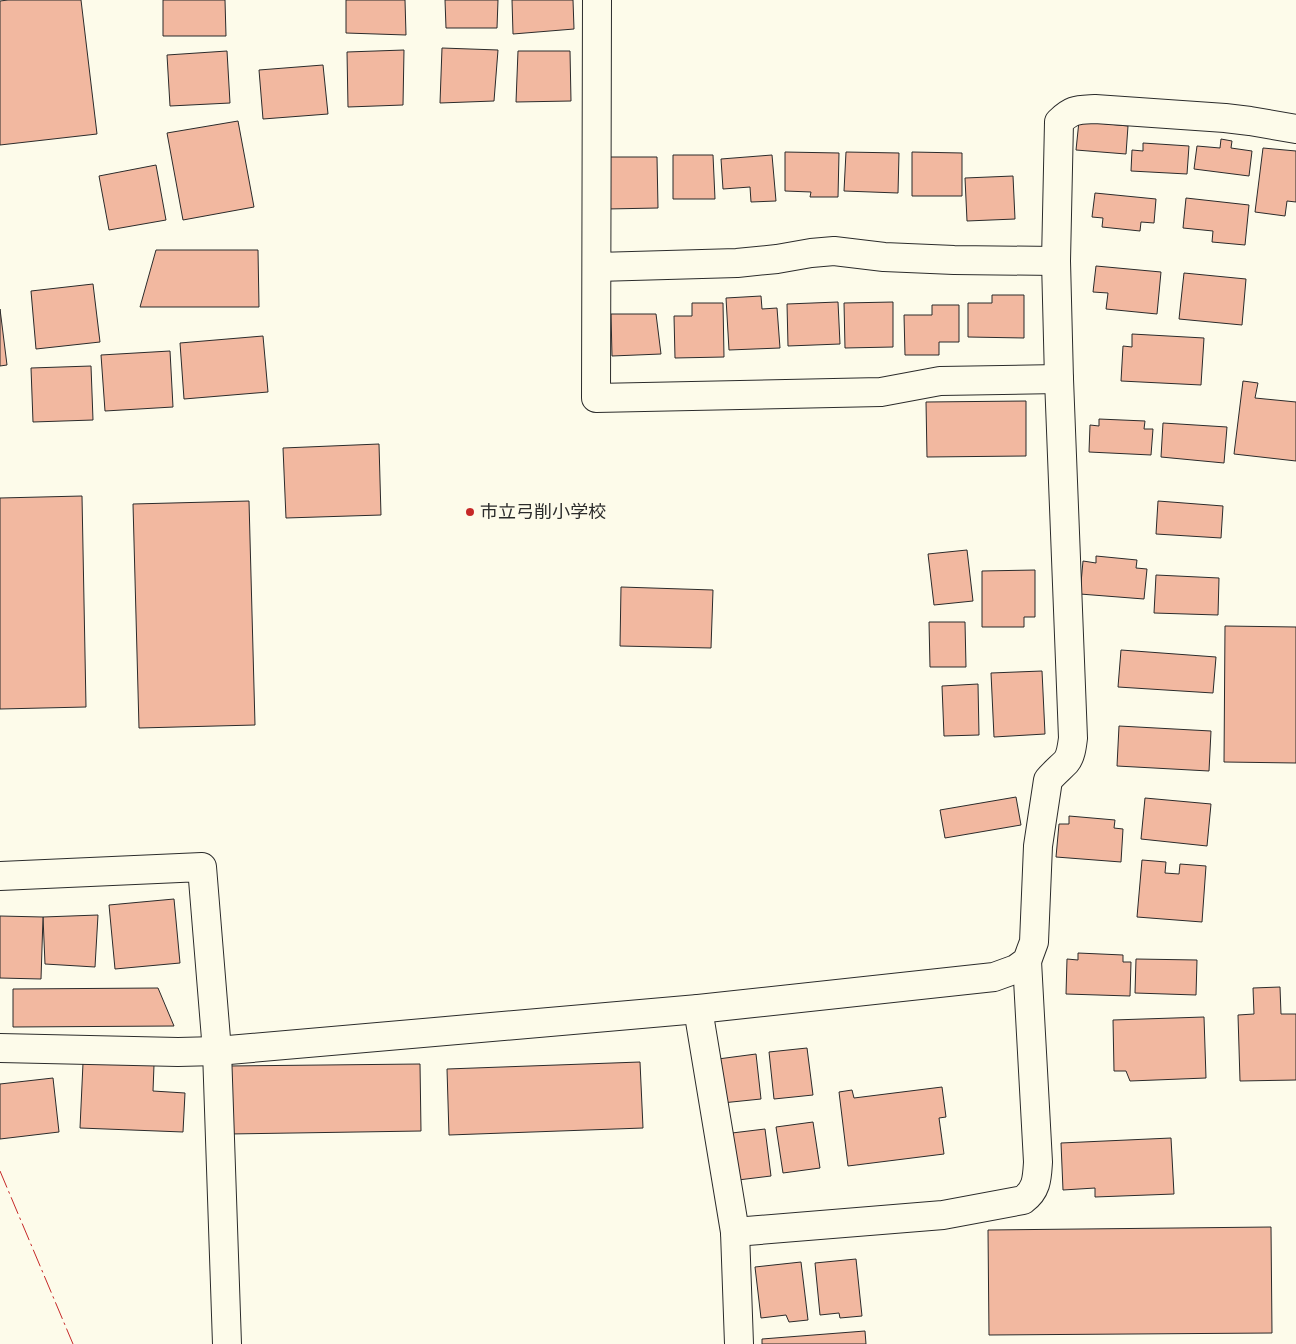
<svg xmlns="http://www.w3.org/2000/svg" width="1296" height="1344" viewBox="0 0 1296 1344" font-family="'Space Grotesk','Noto Sans JP',sans-serif">
<style>
.building{fill:#f2b8a0;stroke:#2b2b2b}
.lines{fill:none;stroke-linecap:round;stroke-linejoin:round}
.minor-casing{stroke:#2b2b2b;stroke-width:30}
.minor{stroke:#fdfbea;stroke-width:28}
.power{stroke:#c62828;stroke-width:1;stroke-dasharray:18 4 2.5 4;stroke-linecap:butt}
.poi-dot{fill:#c62828;stroke:#fdfbea;stroke-width:2}
.labels{text-anchor:middle;stroke-width:4;stroke-linejoin:round;paint-order:stroke}
.poi-label{font-size:18px;fill:#2b2b2b;stroke:#fdfbea;text-anchor:start}
</style>
<rect width="100%" height="100%" fill="#fdfbea"/>
<g class="building">
<path d="M 8,0 L 81,0 L 97,134 L 0,145 L 0,1 Z"/>
<path d="M 163,0 L 225,0 L 226,36 L 163,36 Z"/>
<path d="M 346,0 L 405,0 L 406,35 L 346,33 Z"/>
<path d="M 445,0 L 498,0 L 497,28 L 446,28 Z"/>
<path d="M 512,0 L 573,0 L 574,29 L 513,34 Z"/>
<path d="M 442,48 L 498,50 L 494,101 L 440,103 Z"/>
<path d="M 404,50 L 403,105 L 348,107 L 347,52 Z"/>
<path d="M 227,51 L 230,103 L 170,106 L 167,55 Z"/>
<path d="M 518,51 L 570,51 L 571,101 L 516,102 Z"/>
<path d="M 323,65 L 328,114 L 263,119 L 259,70 Z"/>
<path d="M 238,121 L 254,207 L 183,220 L 167,133 Z"/>
<path d="M 1079,121 L 1128,126 L 1126,154 L 1076,150 Z"/>
<path d="M 1221,139 L 1232,141 L 1231,148 L 1252,151 L 1249,176 L 1194,169 L 1197,146 L 1220,148 Z"/>
<path d="M 1143,143 L 1189,146 L 1187,174 L 1131,171 L 1132,150 L 1143,151 Z"/>
<path d="M 1263,148 L 1296,151 L 1296,202 L 1287,201 L 1285,216 L 1255,212 Z"/>
<path d="M 785,152 L 839,153 L 838,197 L 810,197 L 811,192 L 785,191 Z"/>
<path d="M 846,152 L 899,153 L 898,193 L 844,191 Z"/>
<path d="M 912,152 L 962,153 L 962,196 L 912,196 Z"/>
<path d="M 673,155 L 713,155 L 715,199 L 673,199 Z"/>
<path d="M 772,155 L 776,201 L 751,202 L 750,187 L 723,189 L 721,159 Z"/>
<path d="M 607,157 L 657,157 L 658,208 L 607,209 Z"/>
<path d="M 156,165 L 166,220 L 109,230 L 99,176 Z"/>
<path d="M 1013,176 L 1015,219 L 967,221 L 965,178 Z"/>
<path d="M 1095,193 L 1156,199 L 1154,223 L 1141,222 L 1140,231 L 1102,227 L 1103,218 L 1092,217 Z"/>
<path d="M 1186,198 L 1249,205 L 1245,245 L 1212,242 L 1213,231 L 1183,228 Z"/>
<path d="M 156,250 L 258,250 L 259,307 L 140,307 Z"/>
<path d="M 1096,266 L 1161,272 L 1157,314 L 1106,309 L 1108,293 L 1093,292 Z"/>
<path d="M 1184,273 L 1246,279 L 1242,325 L 1179,319 Z"/>
<path d="M 93,284 L 100,342 L 36,349 L 31,291 Z"/>
<path d="M 992,295 L 1024,295 L 1024,338 L 968,337 L 968,303 L 992,303 Z"/>
<path d="M 761,296 L 762,309 L 777,308 L 780,348 L 729,350 L 726,298 Z"/>
<path d="M 838,302 L 840,344 L 788,346 L 787,304 Z"/>
<path d="M 893,302 L 893,347 L 845,348 L 844,303 Z"/>
<path d="M 692,303 L 723,303 L 724,357 L 675,358 L 674,316 L 692,316 Z"/>
<path d="M 932,305 L 959,305 L 959,342 L 939,342 L 939,355 L 905,355 L 904,315 L 932,315 Z"/>
<path d="M 0,309 L 7,365 L 0,366 Z"/>
<path d="M 611,314 L 656,314 L 661,354 L 612,356 Z"/>
<path d="M 1132,334 L 1204,338 L 1201,385 L 1121,381 L 1123,346 L 1132,347 Z"/>
<path d="M 263,336 L 268,392 L 184,399 L 180,343 Z"/>
<path d="M 170,351 L 173,407 L 105,411 L 101,355 Z"/>
<path d="M 91,366 L 93,420 L 33,422 L 31,368 Z"/>
<path d="M 1243,381 L 1258,383 L 1255,398 L 1296,402 L 1296,461 L 1234,454 Z"/>
<path d="M 1026,401 L 1026,456 L 927,457 L 926,402 Z"/>
<path d="M 1099,419 L 1145,421 L 1144,429 L 1153,429 L 1151,455 L 1089,452 L 1090,425 L 1099,426 Z"/>
<path d="M 1163,423 L 1227,427 L 1224,463 L 1161,457 Z"/>
<path d="M 379,444 L 381,515 L 286,518 L 283,448 Z"/>
<path d="M 82,496 L 86,707 L 0,709 L 0,498 Z"/>
<path d="M 249,501 L 255,725 L 139,728 L 133,504 Z"/>
<path d="M 1158,501 L 1223,506 L 1221,538 L 1156,534 Z"/>
<path d="M 967,550 L 973,601 L 934,605 L 928,554 Z"/>
<path d="M 1096,556 L 1137,560 L 1136,568 L 1147,569 L 1144,599 L 1080,594 L 1083,561 L 1096,563 Z"/>
<path d="M 1035,570 L 1035,617 L 1024,617 L 1024,627 L 982,627 L 982,571 Z"/>
<path d="M 1156,575 L 1219,578 L 1218,615 L 1154,613 Z"/>
<path d="M 621,587 L 713,590 L 711,648 L 620,646 Z"/>
<path d="M 929,622 L 965,622 L 966,667 L 930,667 Z"/>
<path d="M 1225,626 L 1296,627 L 1296,763 L 1224,762 Z"/>
<path d="M 1121,650 L 1216,657 L 1213,693 L 1118,687 Z"/>
<path d="M 1042,671 L 1045,734 L 994,737 L 991,673 Z"/>
<path d="M 978,684 L 979,735 L 944,736 L 942,686 Z"/>
<path d="M 1119,726 L 1211,731 L 1209,771 L 1117,766 Z"/>
<path d="M 1016,797 L 1021,825 L 945,838 L 940,810 Z"/>
<path d="M 1145,798 L 1211,804 L 1207,846 L 1141,839 Z"/>
<path d="M 1069,816 L 1115,820 L 1114,828 L 1123,829 L 1121,862 L 1056,857 L 1059,824 L 1069,824 Z"/>
<path d="M 1142,860 L 1166,862 L 1165,873 L 1179,874 L 1180,864 L 1206,866 L 1202,922 L 1137,917 Z"/>
<path d="M 174,899 L 180,963 L 115,969 L 109,905 Z"/>
<path d="M 98,915 L 95,967 L 45,964 L 43,917 Z"/>
<path d="M 0,916 L 43,917 L 41,979 L 0,978 Z"/>
<path d="M 1078,953 L 1123,955 L 1123,962 L 1131,962 L 1130,996 L 1066,994 L 1067,959 L 1078,960 Z"/>
<path d="M 1136,959 L 1197,960 L 1196,995 L 1135,993 Z"/>
<path d="M 1280,987 L 1281,1014 L 1296,1014 L 1296,1080 L 1240,1081 L 1238,1015 L 1254,1014 L 1253,988 Z"/>
<path d="M 158,988 L 174,1026 L 13,1027 L 13,989 Z"/>
<path d="M 1204,1017 L 1206,1078 L 1130,1081 L 1126,1071 L 1114,1071 L 1113,1020 Z"/>
<path d="M 807,1048 L 813,1095 L 774,1099 L 769,1052 Z"/>
<path d="M 756,1054 L 761,1099 L 722,1103 L 718,1059 Z"/>
<path d="M 640,1062 L 643,1128 L 449,1135 L 447,1069 Z"/>
<path d="M 83,1063 L 154,1065 L 153,1091 L 185,1093 L 183,1132 L 80,1128 Z"/>
<path d="M 420,1064 L 421,1131 L 229,1134 L 228,1066 Z"/>
<path d="M 53,1078 L 59,1132 L 0,1139 L 0,1084 Z"/>
<path d="M 942,1087 L 946,1117 L 939,1118 L 944,1154 L 848,1166 L 839,1092 L 852,1090 L 854,1098 Z"/>
<path d="M 813,1122 L 820,1168 L 783,1173 L 776,1127 Z"/>
<path d="M 765,1129 L 771,1176 L 738,1180 L 732,1133 Z"/>
<path d="M 1171,1138 L 1174,1194 L 1095,1197 L 1095,1188 L 1063,1190 L 1061,1143 Z"/>
<path d="M 1271,1227 L 1272,1333 L 989,1335 L 988,1230 Z"/>
<path d="M 856,1259 L 862,1316 L 840,1318 L 839,1313 L 820,1315 L 815,1263 Z"/>
<path d="M 801,1262 L 808,1320 L 789,1322 L 786,1315 L 761,1318 L 755,1267 Z"/>
<path d="M 865,1331 L 866,1344 L 762,1344 L 762,1339 Z"/>
</g>
<g class="lines">
<defs>
<g id="minor">
<path d="M 597,0 L 596,398 L 881,392 L 940,381 L 1059,379"/>
<path d="M 597,267 L 737,263 L 777,259 L 811,253 L 834,251 L 884,257 L 954,260 L 1056,261"/>
<path d="M 0,876 L 202,867 L 217,1051 L 227,1344"/>
<path d="M 698,1009 L 735,1232 L 739,1344"/>
<path d="M 0,1048 L 178,1052 L 217,1051 L 698,1009 L 994,977 L 1016,969 L 1027,961 L 1034,942 L 1038,846 L 1048,780 C 1053,774 1060,768 1066,762 C 1071,756 1072,746 1073,738 L 1059,379 L 1056,261 L 1059,122 C 1072,109 1077,110 1095,109 L 1225,118 L 1250,121 L 1296,129"/>
<path d="M 735,1232 L 943,1215 L 1023,1200 C 1037,1190 1037,1178 1038,1162 L 1027,961"/>
</g>
</defs>
<use href="#minor" class="minor-casing"/>
<use href="#minor" class="minor"/>
<path class="power" d="M 0,1171 L 73,1344"/>
</g>
<circle class="poi-dot" cx="470" cy="512" r="5"/>
<g class="labels">
<g class="poi-label">
<text x="480" y="518">市立弓削小学校</text>
</g>
</g>
</svg>
